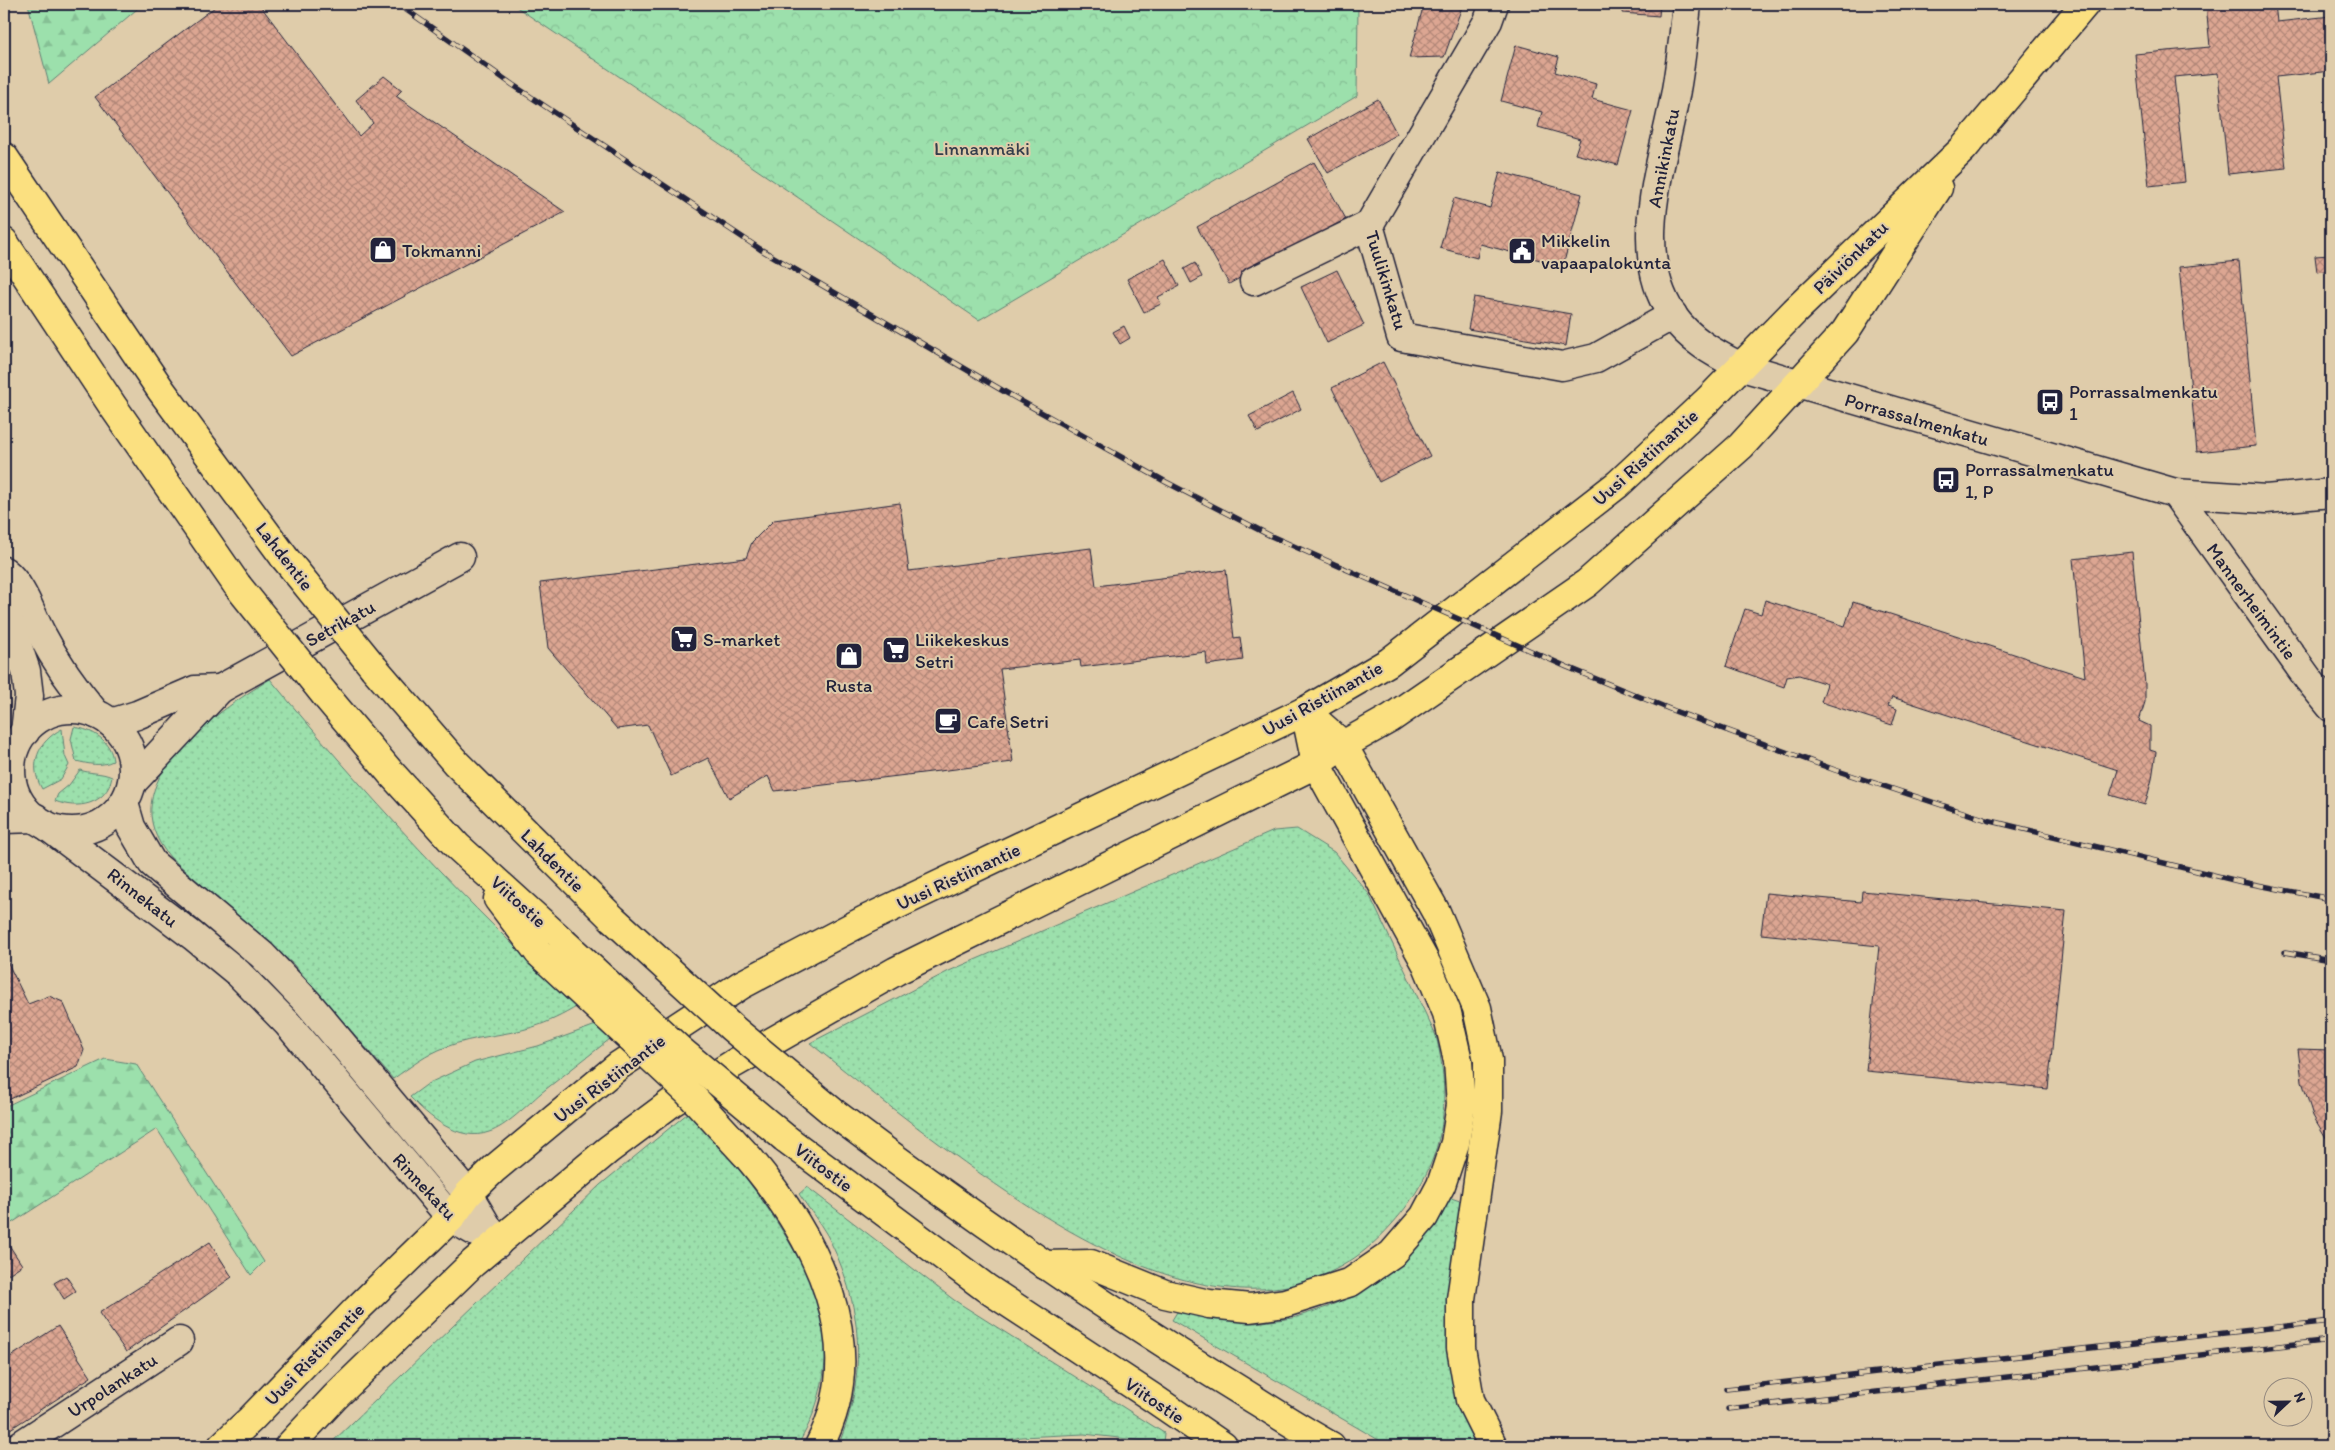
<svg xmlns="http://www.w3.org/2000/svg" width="2335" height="1450" viewBox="0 0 2335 1450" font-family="Itim,sans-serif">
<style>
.grass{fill:url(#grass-dots);stroke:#5f8174}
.forest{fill:url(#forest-firs);stroke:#5f8174}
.park{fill:url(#park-crowns);stroke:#5f8174}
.building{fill:url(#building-cross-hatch);stroke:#22223b}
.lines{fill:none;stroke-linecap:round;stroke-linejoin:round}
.minor-casing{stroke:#22223b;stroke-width:31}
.major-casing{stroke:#22223b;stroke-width:31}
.highway-casing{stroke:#22223b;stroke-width:31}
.minor{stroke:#dfccaa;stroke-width:28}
.major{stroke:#fbe080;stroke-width:28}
.highway{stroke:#fbe080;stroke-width:28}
.rail-casing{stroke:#22223b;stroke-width:5.5}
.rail{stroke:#dfccaa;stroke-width:4;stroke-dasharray:11;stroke-linecap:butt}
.highway-bridge-casing{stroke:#22223b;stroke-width:31;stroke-linecap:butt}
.highway-bridge{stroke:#fbe080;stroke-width:28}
.labels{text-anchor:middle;stroke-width:4;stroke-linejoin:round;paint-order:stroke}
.park-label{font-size:19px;fill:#343e4c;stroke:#dfccaa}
.street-label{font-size:19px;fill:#22223b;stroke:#dfccaa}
.poi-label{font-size:19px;fill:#22223b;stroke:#dfccaa;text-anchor:start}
</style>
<defs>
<pattern id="grass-dots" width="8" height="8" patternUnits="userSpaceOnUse" patternTransform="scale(1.25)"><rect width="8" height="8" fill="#9ce0ac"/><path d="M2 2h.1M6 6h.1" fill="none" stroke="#86c095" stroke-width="1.8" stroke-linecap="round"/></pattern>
<pattern id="forest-firs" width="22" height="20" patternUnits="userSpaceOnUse" patternTransform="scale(1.25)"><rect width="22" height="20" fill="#9ce0ac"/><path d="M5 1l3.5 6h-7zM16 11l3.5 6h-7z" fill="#86c095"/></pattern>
<pattern id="park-crowns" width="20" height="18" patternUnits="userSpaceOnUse" patternTransform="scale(1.25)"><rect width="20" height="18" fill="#9ce0ac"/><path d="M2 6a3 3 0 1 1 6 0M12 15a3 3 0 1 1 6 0" fill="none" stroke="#86c095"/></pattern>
<pattern id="building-cross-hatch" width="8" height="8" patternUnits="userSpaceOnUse" patternTransform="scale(1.25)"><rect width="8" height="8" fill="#dca692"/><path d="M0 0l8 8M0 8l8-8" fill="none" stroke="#b28778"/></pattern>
</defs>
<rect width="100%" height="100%" fill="#dfccaa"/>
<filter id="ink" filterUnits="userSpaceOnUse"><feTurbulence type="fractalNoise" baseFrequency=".02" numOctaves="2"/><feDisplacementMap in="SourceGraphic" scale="10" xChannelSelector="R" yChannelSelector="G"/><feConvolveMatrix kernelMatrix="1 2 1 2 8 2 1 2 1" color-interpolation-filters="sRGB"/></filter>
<g filter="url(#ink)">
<g class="grass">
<path d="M 270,679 C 367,796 466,904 578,1006 C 563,1015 549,1022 533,1027 C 504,1036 474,1036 446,1047 C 427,1054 410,1067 393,1079 L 293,964 L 170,857 C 107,783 215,714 270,679 Z"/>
<path d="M 74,727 C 93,730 111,740 113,761 C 100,767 89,764 76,761 L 71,739 Z"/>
<path d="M 62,729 L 65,756 L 69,765 L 61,779 L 42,789 C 28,765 38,741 62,729 Z"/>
<path d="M 80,770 C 91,774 101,772 112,777 C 107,805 77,810 55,801 L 58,794 L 69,785 Z"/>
<path d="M 1297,829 L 1334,852 L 1369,894 L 1436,1036 C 1454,1108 1442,1168 1392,1224 C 1266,1368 1072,1241 953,1154 C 904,1118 857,1081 810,1043 L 949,971 L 1274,831 Z"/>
<path d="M 596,1025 L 610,1039 C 587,1057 564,1075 541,1093 C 527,1105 506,1127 489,1132 C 459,1143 428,1116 410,1097 L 429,1083 L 475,1062 L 538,1046 Z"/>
<path d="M 688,1113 C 732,1156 769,1205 799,1259 C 806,1272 816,1288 820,1303 C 833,1350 823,1405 797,1446 L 328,1446 L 600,1185 Z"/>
<path d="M 807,1187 L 954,1300 L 1164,1433 L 1163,1443 L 1084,1434 L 1021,1437 L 980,1446 L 838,1446 C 868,1375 863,1303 827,1235 C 819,1221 808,1208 799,1194 Z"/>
<path d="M 1448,1197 L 1463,1202 L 1479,1446 L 1389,1446 L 1172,1320 L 1177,1312 L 1217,1319 L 1255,1323 L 1293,1318 L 1327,1307 L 1359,1293 Z"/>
</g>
<g class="forest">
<path d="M 28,4 L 143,4 L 49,84 Z"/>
<path d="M 105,1059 L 136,1064 L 264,1262 L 251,1275 L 157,1129 L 4,1228 L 4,1107 Z"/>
</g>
<path class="park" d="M 512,4 L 1358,4 L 1357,96 L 979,320 Z"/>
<g class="building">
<path d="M 219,4 L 259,4 L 359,136 L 373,123 L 356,100 L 384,76 L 402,90 L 396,96 L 565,212 L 291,356 L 95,97 Z"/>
<path d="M 1424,4 L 1463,4 L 1444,57 L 1409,58 Z"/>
<path d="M 1623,4 L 1660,5 L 1659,16 L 1622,13 Z"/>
<path d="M 2206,4 L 2275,4 L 2277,22 L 2331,16 L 2331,71 L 2276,77 L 2286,168 L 2228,174 L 2218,73 L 2174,77 L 2185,182 L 2149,186 L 2135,54 L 2210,47 Z"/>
<path d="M 1516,45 L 1559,57 L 1555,72 L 1596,84 L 1592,99 L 1633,110 L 1618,165 L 1575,154 L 1580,139 L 1538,127 L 1542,112 L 1501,101 Z"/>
<path d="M 1378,99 L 1397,134 L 1328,173 L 1308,139 Z"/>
<path d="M 1314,162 L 1346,219 L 1229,284 L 1197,227 Z"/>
<path d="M 1500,172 L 1582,194 L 1563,266 L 1480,244 L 1477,258 L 1440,248 L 1454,198 L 1490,208 Z"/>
<path d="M 2330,255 L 2331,270 L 2317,272 L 2315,256 Z"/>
<path d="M 1165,259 L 1179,286 L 1158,297 L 1161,304 L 1144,312 L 1127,279 Z"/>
<path d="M 2239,261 L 2256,446 L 2197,452 L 2179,267 Z"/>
<path d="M 1195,263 L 1202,277 L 1191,283 L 1184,269 Z"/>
<path d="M 1337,270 L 1364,325 L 1327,343 L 1301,287 Z"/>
<path d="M 1474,297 L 1571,314 L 1566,346 L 1468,329 Z"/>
<path d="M 1124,326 L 1130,338 L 1120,344 L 1113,332 Z"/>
<path d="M 1383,362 L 1430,456 L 1379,482 L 1332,388 Z"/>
<path d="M 1293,393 L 1301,409 L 1258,432 L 1249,416 Z"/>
<path d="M 900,503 L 909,571 L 1091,548 L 1096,586 L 1226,570 L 1234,638 L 1240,637 L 1243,660 L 1207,665 L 1206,652 L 1081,667 L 1080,660 L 1000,669 L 1013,762 L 775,791 L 768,776 L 729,798 L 708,758 L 671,776 L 648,725 L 617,729 L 548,648 L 540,583 L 746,558 L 752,542 L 774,520 Z"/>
<path d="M 2132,552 L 2145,684 L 2145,702 L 2139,721 L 2150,726 L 2150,750 L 2156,752 L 2152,779 L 2145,805 L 2110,795 L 2118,770 L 1892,697 L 1888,706 L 1897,709 L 1892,725 L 1821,702 L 1827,684 L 1799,675 L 1787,677 L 1784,687 L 1726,666 L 1745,609 L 1761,614 L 1765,600 L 1845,626 L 1853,602 L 2085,677 L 2073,559 Z"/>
<path d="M 1862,891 L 2066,911 L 2048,1089 L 1866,1071 L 1879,946 L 1761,934 L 1766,893 L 1861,902 Z"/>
<path d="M 4,955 L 28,1004 L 49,996 L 63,1002 L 84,1050 L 78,1067 L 4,1102 Z"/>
<path d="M 2331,1041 L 2331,1146 L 2313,1116 L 2302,1081 L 2298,1049 L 2330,1050 Z"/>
<path d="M 210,1242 L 232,1277 L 126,1352 L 99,1313 Z"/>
<path d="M 9,1245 L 22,1265 L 4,1277 L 4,1248 Z"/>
<path d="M 66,1276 L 76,1291 L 64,1299 L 54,1283 Z"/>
<path d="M 58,1326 L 91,1377 L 4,1433 L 4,1361 Z"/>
</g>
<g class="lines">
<defs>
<g id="minor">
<path d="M 1494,4 L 1488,21 L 1369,225 L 1401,337 L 1562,366 L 1596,358 L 1673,315"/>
<path d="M 1687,4 C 1684,33 1681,62 1676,90 C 1664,162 1628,249 1673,316 C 1690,340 1714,353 1739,366 L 2175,493 L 2266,499 L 2331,493"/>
<path d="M 1254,281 L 1369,225"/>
<path d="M 2175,493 L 2309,680 L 2331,707"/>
<path d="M 4,571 C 23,586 30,612 41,633 C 56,662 75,689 96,714"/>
<path d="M 4,606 L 26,671 L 29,696 L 25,732"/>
<circle cx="72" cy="770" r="61"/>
<path d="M 111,723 L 137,715 L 195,690 L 220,689"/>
<path d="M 132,783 L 220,689 L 460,557"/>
<path d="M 124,803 L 131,827 L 152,863 L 262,955 L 308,1003 L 468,1194 L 497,1243"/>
<path d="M 4,819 L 36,818"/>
<path d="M 43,823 L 193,936 L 238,973 L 288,1024 L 451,1218 L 497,1244"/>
<path d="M 19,1446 L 179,1341"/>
</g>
<g id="major">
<path d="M 1305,711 L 1389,662 L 1618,484 L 1708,400 L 1795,311 L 1963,149 L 2085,4"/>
<path d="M 1316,764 L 1343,745 L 1391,718 L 1587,583 L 1741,446 L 1845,332 L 1938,188"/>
</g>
<g id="highway">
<path d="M 4,157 L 161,390 L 284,557"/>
<path d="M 4,242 L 112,405 L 237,585"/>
<path d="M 374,668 L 456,763 L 613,919"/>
<path d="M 326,696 L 390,772 L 457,846 L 563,942"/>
<path d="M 1305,711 L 1343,745 L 1436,912 L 1477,1008 L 1488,1060 L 1488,1111 L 1461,1299 L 1461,1348 L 1470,1400 L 1493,1446"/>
<path d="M 498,899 L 539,953"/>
<path d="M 834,1113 C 959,1207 1086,1296 1218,1377 C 1256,1400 1293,1425 1331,1446"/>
<path d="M 785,1138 L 986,1288 L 1153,1398 L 1223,1446"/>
<path d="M 749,1158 C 815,1237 873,1344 819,1446"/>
<path d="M 1045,1265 L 1091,1264 L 1165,1294 L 1209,1304 L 1250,1308 L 1285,1303 L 1351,1282 L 1392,1254 L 1424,1217 L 1441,1185 L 1455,1143 L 1461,1105 L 1458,1061 L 1447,1013 L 1427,965 L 1316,764 L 1305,711"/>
<path d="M 222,1446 L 251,1419 L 357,1309 L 451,1218 L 468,1194 L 494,1169 L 618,1066 L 741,985 L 865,920 L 1305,711"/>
<path d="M 289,1446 L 335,1397 L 473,1263 L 608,1150 L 671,1103 L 733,1064 L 896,971 L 1316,764"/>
</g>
</defs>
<use href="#minor" class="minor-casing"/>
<use href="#major" class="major-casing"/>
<use href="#highway" class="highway-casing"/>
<use href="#minor" class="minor"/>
<use href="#major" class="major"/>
<use href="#highway" class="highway"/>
<defs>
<g id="rail">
<path d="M 398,4 L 513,85 L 760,249 L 1005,392 L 1166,482 L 1271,536 L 1567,667 L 1677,712 L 1835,770 L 1987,820 L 2242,882 L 2331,899"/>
<path d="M 2285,952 L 2331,960"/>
<path d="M 1726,1389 L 2331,1321"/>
<path d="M 1728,1409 L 2331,1340"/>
</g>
</defs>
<use href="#rail" class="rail-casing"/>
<use href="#rail" class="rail"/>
<defs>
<g id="highway-bridge">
<path d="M 284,557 L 374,668"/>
<path d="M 237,585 L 326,696"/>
<path d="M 613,919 L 731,1027 L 834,1113"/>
<path d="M 563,942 L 680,1050 L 785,1138"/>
<path d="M 539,953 L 688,1092 L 749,1158"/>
</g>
</defs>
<use href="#highway-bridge" class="highway-bridge-casing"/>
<use href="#highway-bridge" class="highway-bridge"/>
</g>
</g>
<defs>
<symbol id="shop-square" viewBox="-11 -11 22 22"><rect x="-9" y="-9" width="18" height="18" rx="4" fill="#22223b" stroke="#dfccaa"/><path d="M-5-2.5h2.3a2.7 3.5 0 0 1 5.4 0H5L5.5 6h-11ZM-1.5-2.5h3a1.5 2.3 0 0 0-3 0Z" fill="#fff"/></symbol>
<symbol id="civic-square" viewBox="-11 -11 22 22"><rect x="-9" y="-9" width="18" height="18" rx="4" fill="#22223b" stroke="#dfccaa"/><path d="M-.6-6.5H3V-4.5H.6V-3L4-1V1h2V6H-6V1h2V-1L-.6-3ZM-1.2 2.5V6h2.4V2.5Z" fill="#fff"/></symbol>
<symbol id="bus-square" viewBox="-11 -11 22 22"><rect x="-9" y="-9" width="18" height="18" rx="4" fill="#22223b" stroke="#dfccaa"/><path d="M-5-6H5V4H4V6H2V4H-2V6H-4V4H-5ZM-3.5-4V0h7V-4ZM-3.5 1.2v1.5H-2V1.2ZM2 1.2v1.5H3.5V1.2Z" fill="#fff"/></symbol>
<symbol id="supermarket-square" viewBox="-11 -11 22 22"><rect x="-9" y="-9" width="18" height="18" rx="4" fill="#22223b" stroke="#dfccaa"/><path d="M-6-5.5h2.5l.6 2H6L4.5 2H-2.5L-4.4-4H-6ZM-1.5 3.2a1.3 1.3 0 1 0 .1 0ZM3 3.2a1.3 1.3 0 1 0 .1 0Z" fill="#fff"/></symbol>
<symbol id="cafe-square" viewBox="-11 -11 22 22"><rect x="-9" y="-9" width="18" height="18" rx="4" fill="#22223b" stroke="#dfccaa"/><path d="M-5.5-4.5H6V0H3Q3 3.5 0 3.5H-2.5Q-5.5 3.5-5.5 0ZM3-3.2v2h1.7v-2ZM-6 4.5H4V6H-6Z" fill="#fff"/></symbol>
</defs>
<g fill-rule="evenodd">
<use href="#shop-square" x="367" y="234" width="32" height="32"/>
<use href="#civic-square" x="1506" y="235" width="32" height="32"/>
<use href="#bus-square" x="2034" y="386" width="32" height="32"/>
<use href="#bus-square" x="1930" y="464" width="32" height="32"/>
<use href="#supermarket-square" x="668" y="623" width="32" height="32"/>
<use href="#supermarket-square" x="880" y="634" width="32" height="32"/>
<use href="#shop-square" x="833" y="640" width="32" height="32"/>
<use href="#cafe-square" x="932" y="705" width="32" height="32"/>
</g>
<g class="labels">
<g class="park-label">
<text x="982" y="155">Linnanmäki</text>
</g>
<g class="street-label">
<text transform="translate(1663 158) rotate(-79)" y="7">Annikinkatu</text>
<text transform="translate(1850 257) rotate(-44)" y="7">Päiviönkatu</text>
<text transform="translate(1387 280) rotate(73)" y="7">Tuulikinkatu</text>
<text transform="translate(1917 419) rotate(16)" y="7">Porrassalmenkatu</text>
<text transform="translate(1645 457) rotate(-42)" y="7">Uusi Ristiinantie</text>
<text transform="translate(285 556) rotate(52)" y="7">Lahdentie</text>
<text transform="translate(2252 601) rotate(54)" y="7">Mannerheimintie</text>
<text transform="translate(340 623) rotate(-29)" y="7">Setrikatu</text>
<text transform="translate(1322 698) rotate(-29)" y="7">Uusi Ristiinantie</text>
<text transform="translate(553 860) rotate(45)" y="7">Lahdentie</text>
<text transform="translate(958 876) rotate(-25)" y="7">Uusi Ristiinantie</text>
<text transform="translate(143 897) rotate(38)" y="7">Rinnekatu</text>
<text transform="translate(519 901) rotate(42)" y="7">Viitostie</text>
<text transform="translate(609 1078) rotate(-37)" y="7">Uusi Ristiinantie</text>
<text transform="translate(824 1167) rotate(37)" y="7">Viitostie</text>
<text transform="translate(425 1186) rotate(47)" y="7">Rinnekatu</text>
<text transform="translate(314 1354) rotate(-46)" y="7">Uusi Ristiinantie</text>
<text transform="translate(112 1385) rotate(-33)" y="7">Urpolankatu</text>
<text transform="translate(1155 1400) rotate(34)" y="7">Viitostie</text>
</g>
<g class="poi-label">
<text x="1541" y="247">Mikkelin<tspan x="1541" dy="22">vapaapalokunta</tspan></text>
<text x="402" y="257">Tokmanni</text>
<text x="2069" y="398">Porrassalmenkatu<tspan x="2069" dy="22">1</tspan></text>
<text x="1965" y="476">Porrassalmenkatu<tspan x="1965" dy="22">1, P</tspan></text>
<text x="703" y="646">S-market</text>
<text x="915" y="646">Liikekeskus<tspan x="915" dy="22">Setri</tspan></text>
<text x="849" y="692" text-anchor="middle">Rusta</text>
<text x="967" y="728">Cafe Setri</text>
</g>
</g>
<rect width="2335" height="1450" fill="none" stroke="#dfccaa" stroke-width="20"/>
<rect x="10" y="10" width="2315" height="1430" fill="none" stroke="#22223b" stroke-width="2" filter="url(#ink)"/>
<g transform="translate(2288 1402) rotate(68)"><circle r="24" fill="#dfccaa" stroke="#93887e"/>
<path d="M0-4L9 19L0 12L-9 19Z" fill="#22223b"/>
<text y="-8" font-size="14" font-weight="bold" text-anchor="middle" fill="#22223b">N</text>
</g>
</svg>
